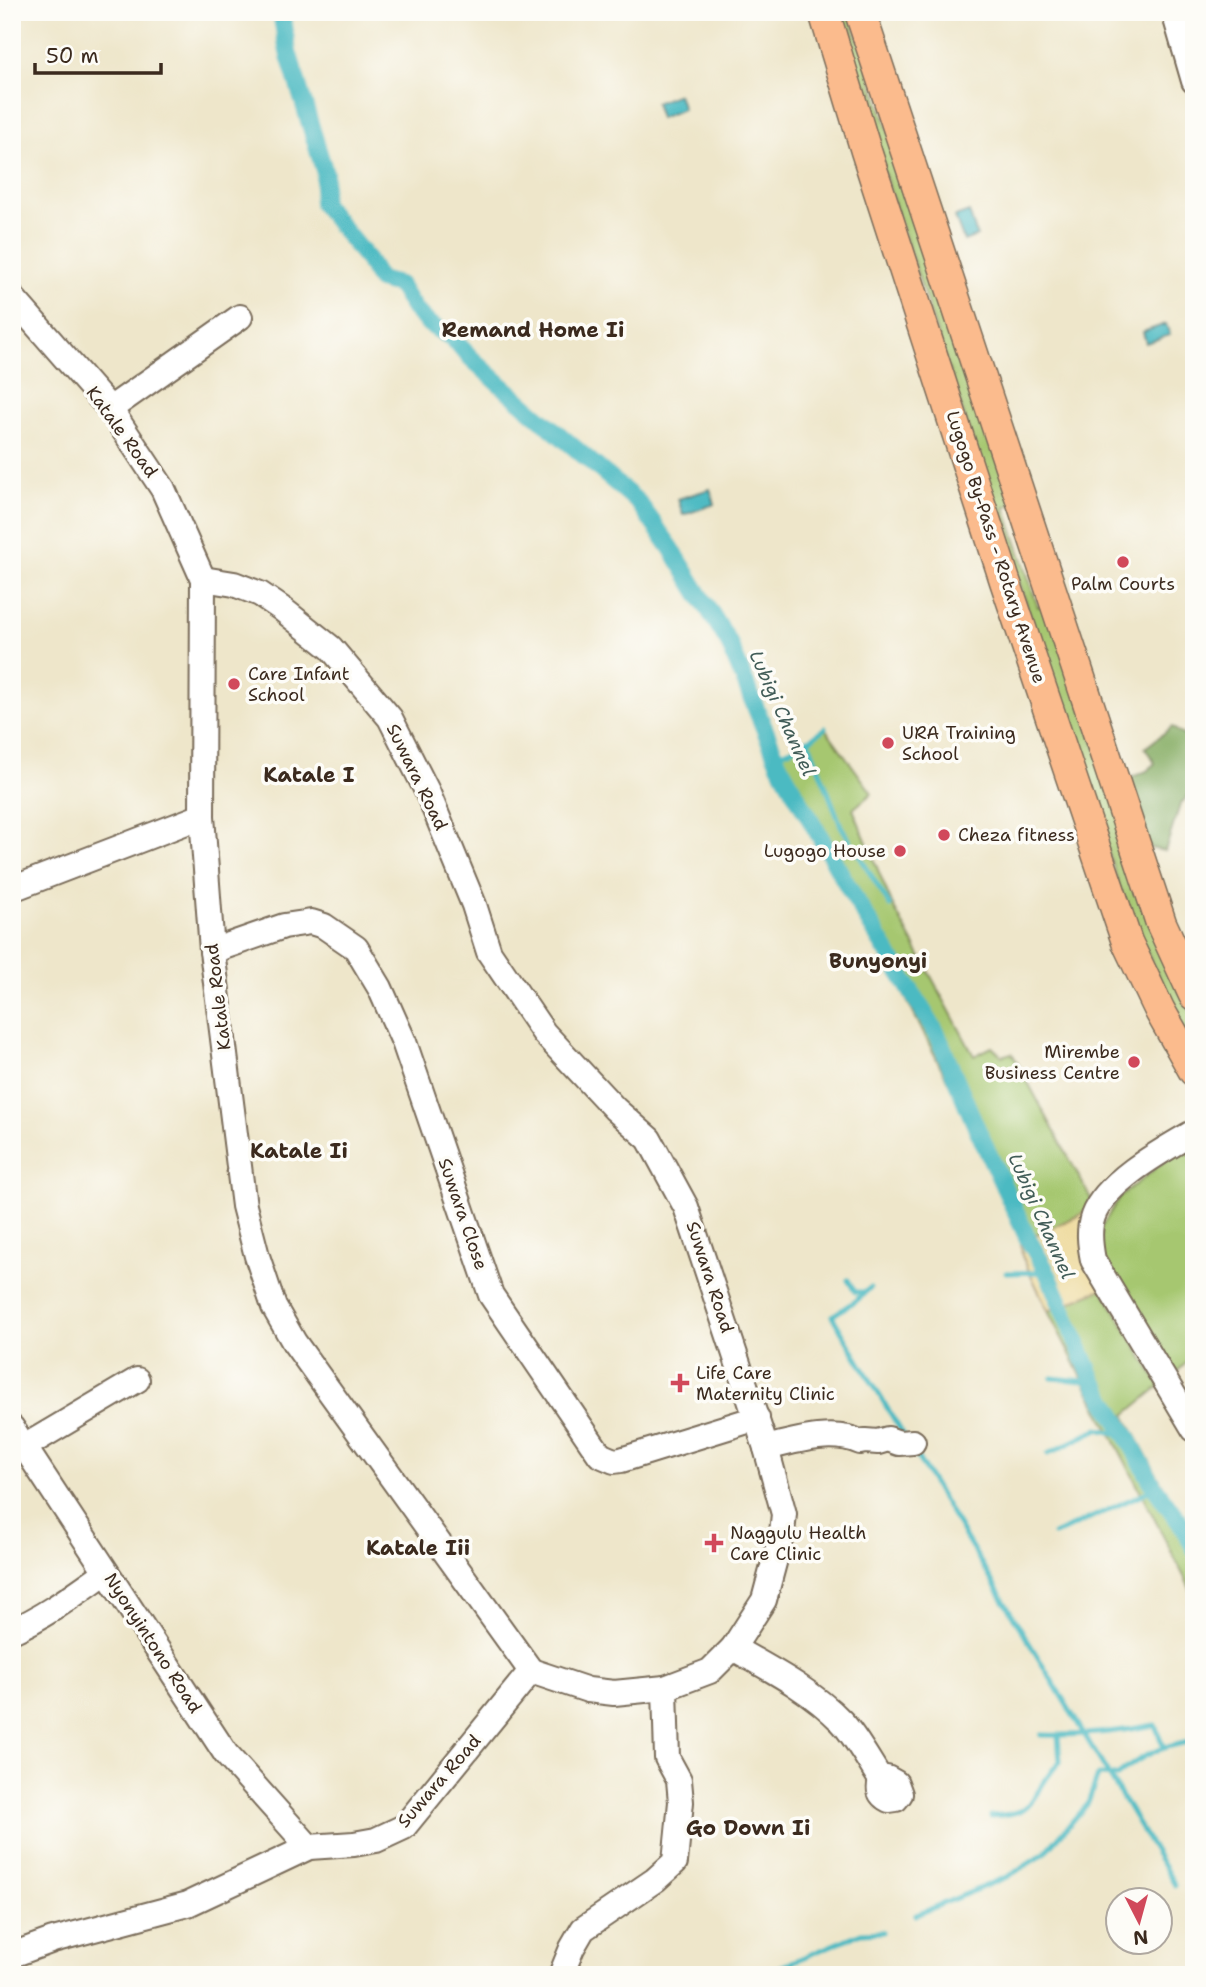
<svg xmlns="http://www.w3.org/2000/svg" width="1206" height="1987" viewBox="0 0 1206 1987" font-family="'Shantell Sans',sans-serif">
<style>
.green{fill:#a6c770;stroke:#707847;stroke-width:2}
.forest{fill:#84ac62;stroke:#606b40;stroke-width:2}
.sand{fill:#eeda9e;stroke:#94825e;stroke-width:2}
.water{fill:#4bbac2;stroke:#437270;stroke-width:2}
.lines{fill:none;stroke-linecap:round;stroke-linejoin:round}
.stream{stroke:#4bbac2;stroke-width:5}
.canal{stroke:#4bbac2;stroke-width:18}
.minor-casing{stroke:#7a6c5a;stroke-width:28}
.major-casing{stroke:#7a6c5a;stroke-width:33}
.minor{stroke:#fff;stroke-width:24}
.major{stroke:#fbbb8d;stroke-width:30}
.poi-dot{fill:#d1495b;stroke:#fdfcf7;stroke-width:2.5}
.labels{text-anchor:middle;stroke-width:7;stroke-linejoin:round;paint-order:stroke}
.street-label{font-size:18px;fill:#3b2a1e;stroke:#fdfcf7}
.poi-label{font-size:18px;fill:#3b2a1e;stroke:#fdfcf7;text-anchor:start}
.water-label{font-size:19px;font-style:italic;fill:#415c57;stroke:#fdfcf7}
.quarter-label{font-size:21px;font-weight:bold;fill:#3b2a1e;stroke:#fdfcf7}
</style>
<rect width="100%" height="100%" fill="#fdfcf7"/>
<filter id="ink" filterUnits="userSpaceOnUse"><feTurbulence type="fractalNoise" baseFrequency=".0143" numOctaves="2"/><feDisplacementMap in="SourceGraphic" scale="14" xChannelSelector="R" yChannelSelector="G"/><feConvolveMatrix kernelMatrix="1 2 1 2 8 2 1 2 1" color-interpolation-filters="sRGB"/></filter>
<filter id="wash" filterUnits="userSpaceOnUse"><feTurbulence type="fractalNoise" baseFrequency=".00686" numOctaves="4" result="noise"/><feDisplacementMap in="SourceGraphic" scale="28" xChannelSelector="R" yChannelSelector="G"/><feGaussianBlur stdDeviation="1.57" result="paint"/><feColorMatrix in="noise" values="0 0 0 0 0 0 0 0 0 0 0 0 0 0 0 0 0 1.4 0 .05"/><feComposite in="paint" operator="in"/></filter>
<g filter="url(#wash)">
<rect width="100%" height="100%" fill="#eee6ca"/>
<g class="green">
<path d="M 831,12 L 849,12 L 1013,504 L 1005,507 L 1038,607 L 1047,605 L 1178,989 L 1194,1017 L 1194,1052 L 1128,912 Z"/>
<path d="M 825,728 L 872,793 L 853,809 L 892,904 L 974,1056 L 992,1047 L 1002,1056 L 1012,1053 L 1096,1208 L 1021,1241 L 989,1172 L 970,1124 L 892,971 L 838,873 L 777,755 L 808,742 Z"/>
<path d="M 1194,1146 L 1194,1355 L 1176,1373 L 1115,1280 L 1100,1254 L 1099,1231 L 1119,1198 L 1167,1159 Z"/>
<path d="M 1102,1289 L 1160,1386 L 1125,1415 L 1194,1544 L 1194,1596 L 1048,1311 Z"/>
</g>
<path class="forest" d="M 1172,727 L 1194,743 L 1194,788 L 1180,805 L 1165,851 L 1150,848 L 1131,815 L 1132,777 L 1147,771 L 1155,763 L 1145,748 Z"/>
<path class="sand" d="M 1096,1208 L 1102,1289 L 1048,1311 L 1022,1256 L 1021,1241 Z"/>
<g class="water">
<path d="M 678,94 L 683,109 L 660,118 L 655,103 Z"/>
<path d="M 969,212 L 977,236 L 964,241 L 955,217 Z"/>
<path d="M 1166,324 L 1170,335 L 1146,343 L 1143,332 Z"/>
<path d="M 710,489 L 715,504 L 683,515 L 678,499 Z"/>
</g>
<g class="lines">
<g class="stream">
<path d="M 806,743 L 825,728"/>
<path d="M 779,764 L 777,755 L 796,747 L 808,740 L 841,826 L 890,906"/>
<path d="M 1006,1273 L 1047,1272"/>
<path d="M 848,1280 L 855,1292 L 865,1292"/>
<path d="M 870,1288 L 855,1301 L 832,1316 L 904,1436"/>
<path d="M 1052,1378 L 1094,1382"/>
<path d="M 913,1450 L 1175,1885"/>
<path d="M 1048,1454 L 1098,1429 L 1127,1436"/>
<path d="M 1054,1535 L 1155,1488"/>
<path d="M 1041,1735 C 1079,1736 1118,1732 1155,1725 L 1164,1748"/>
<path d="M 991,1816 C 1000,1815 1011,1815 1020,1811 C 1036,1803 1045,1774 1060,1762 L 1058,1735"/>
<path d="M 916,1915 L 1009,1876 L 1045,1853 L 1088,1803 L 1098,1775 L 1117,1776 C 1143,1754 1160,1747 1194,1741"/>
<path d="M 761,1975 L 861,1933 L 882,1932"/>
</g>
<path class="canal" d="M 281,12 L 288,52 L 325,173 L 322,203 L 367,259 L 379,280 L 399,285 L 414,309 L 429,324 L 452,338 L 471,358 L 500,384 L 638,502 L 671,548 L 728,641 L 779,764 L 854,897 L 937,1034 L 974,1122 L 1028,1239 L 1047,1272 L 1094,1382 L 1127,1436 L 1155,1488 L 1186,1531 L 1194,1548"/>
</g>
</g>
<g filter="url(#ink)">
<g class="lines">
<defs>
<g id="minor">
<path d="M 1174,12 L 1194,81"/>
<path d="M 12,297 L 110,409 L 163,489 L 203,579 L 202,816 L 212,951 L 244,1206 L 257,1256 L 274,1307 L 294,1342 L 531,1671"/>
<path d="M 110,409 L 240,317"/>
<path d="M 203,579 L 234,584 L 260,594 L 282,609 L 331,648 L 390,718 L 427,791 L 474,905 L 489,952 L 544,1033 L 615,1109 L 649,1139 L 686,1207 L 766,1448 L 784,1514 L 782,1533 L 764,1600 L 733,1648 L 710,1671 L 665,1688 L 614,1693 L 588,1690 L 531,1671"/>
<path d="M 12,889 L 202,816"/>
<path d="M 212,951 L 284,926 L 311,922 L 324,926 L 356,948 L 380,988 L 404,1042 L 491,1295 L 600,1455 L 614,1461 L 621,1460 L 757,1418"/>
<path d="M 1194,1132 C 1163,1150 1106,1181 1093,1216 C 1088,1230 1090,1245 1093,1260 L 1194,1429"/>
<path d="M 12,1428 L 226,1754 L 309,1847"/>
<path d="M 24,1447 L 137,1380"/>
<path d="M 766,1448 C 794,1441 833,1429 860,1442 L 865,1441 L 878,1442 L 888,1439 L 899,1443 L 913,1442"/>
<path d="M 12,1631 C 46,1616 76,1593 106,1572"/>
<path d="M 733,1648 C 770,1669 811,1690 841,1721 C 854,1734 870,1763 881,1780 C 878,1790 879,1795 889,1800 L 896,1799 L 900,1794 L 896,1783 L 887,1778 L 881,1780"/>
<path d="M 12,1955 L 53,1940 L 188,1904 L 309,1847 L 354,1844 L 376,1840 L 404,1827 L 531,1671"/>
<path d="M 561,1975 L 572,1948 L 583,1929 L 655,1880 L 675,1862 L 681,1802 L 679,1780 L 667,1758 L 665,1688"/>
</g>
<g id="major">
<path d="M 824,12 L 866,151 L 1005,581 L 1127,942 L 1160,1011 L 1194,1071"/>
<path d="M 860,12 L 1161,923 L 1194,995"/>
</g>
</defs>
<use href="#minor" class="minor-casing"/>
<use href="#major" class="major-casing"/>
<use href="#minor" class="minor"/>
<use href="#major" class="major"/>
</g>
</g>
<g class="poi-dot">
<circle cx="1123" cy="562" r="7"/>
<circle cx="234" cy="684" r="7"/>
<circle cx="888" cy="743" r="7"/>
<circle cx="944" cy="835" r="7"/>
<circle cx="900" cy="851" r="7"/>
<circle cx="1134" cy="1062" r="7"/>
<path d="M676.5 1372.5h7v7h7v7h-7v7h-7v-7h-7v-7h7z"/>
<path d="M710.5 1532.5h7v7h7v7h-7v7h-7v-7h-7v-7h7z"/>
</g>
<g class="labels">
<g class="street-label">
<text transform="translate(122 432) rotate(54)" y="6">Katale Road</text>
<text transform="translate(996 547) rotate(72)" y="6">Lugogo By-Pass - Rotary Avenue</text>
<text transform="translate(417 777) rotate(64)" y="6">Suwara Road</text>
<text transform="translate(218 997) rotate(-97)" y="6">Katale Road</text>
<text transform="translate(463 1214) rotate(71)" y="6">Suwara Close</text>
<text transform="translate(710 1277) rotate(72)" y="6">Suwara Road</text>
<text transform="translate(153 1643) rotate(57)" y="6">Nyonyintono Road</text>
<text transform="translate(439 1781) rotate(-49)" y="6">Suwara Road</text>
</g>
<g class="poi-label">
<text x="1123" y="590" text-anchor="middle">Palm Courts</text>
<text x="248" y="680">Care Infant<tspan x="248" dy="21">School</tspan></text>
<text x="902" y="739">URA Training<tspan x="902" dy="21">School</tspan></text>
<text x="958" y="841">Cheza fitness</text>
<text x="886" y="857" text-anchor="end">Lugogo House</text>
<text x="1120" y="1058" text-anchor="end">Mirembe<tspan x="1120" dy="21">Business Centre</tspan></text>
<text x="696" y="1379">Life Care<tspan x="696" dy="21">Maternity Clinic</tspan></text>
<text x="730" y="1539">Naggulu Health<tspan x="730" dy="21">Care Clinic</tspan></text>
</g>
<g class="water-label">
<text transform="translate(783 713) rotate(66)" y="7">Lubigi Channel</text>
<text transform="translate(1042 1216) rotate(66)" y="7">Lubigi Channel</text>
</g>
<g class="quarter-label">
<text x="533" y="337">Remand Home Ii</text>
<text x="309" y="782">Katale I</text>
<text x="878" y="968">Bunyonyi</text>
<text x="299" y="1158">Katale Ii</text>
<text x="418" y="1555">Katale Iii</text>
<text x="748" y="1835">Go Down Ii</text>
</g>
</g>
<rect width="1206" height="1987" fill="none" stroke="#fdfcf7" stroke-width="42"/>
<g transform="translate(1139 1921) rotate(174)"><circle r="33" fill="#fdfcf7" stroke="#afa8a0" stroke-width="2"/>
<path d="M0-5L12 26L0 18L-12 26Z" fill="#d1495b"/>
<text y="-10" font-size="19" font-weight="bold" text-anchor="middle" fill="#3b2a1e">N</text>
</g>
<path d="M35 63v10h126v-10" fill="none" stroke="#3b2a1e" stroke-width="3.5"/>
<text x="46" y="63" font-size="21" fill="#3b2a1e" stroke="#fdfcf7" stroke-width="5" paint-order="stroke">50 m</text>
</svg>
